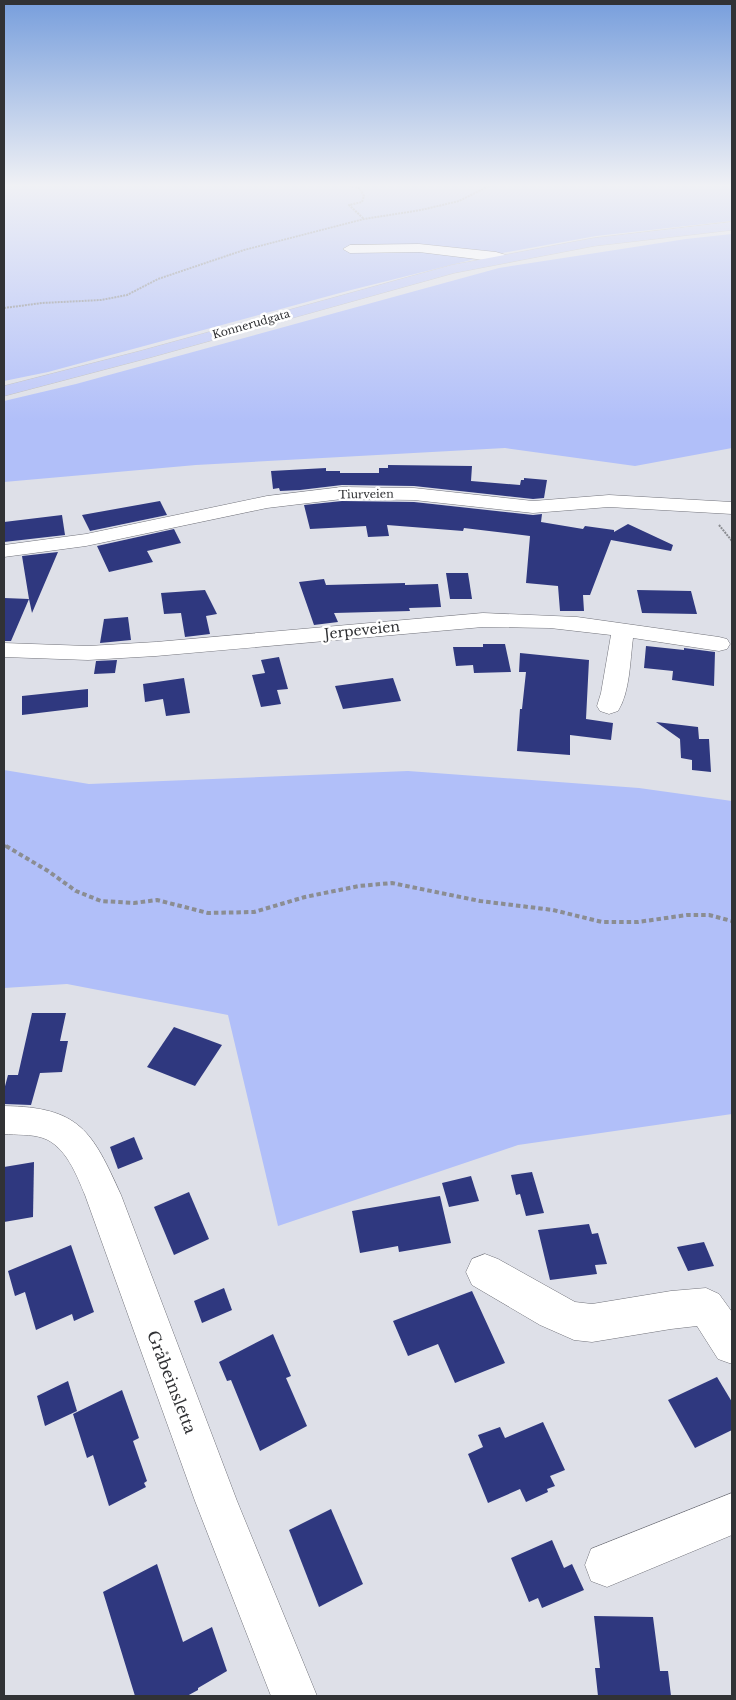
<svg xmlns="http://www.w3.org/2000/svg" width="736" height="1700" viewBox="0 0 736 1700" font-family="'Libre Baskerville',serif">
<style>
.green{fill:#b1bff9}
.building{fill:#2f387f}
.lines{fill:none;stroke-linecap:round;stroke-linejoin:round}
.minor-casing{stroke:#72737b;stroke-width:1}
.major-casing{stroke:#bdbdbe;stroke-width:1}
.path-far2{stroke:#8b8d92;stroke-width:2;stroke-dasharray:2 1;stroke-linecap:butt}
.path-far1{stroke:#8b8d92;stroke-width:2.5;stroke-dasharray:3 2;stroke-linecap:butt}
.path{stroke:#8b8d92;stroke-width:4;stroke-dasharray:4.5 3;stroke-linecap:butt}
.minor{fill:#fff;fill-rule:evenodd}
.major{fill:#bec8f9;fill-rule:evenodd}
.labels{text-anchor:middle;stroke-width:5;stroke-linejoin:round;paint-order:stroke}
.far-street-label{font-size:11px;fill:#313235;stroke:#fff}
.street-label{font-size:14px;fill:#313235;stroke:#fff}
.near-street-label{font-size:16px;fill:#313235;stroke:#fff}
</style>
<rect width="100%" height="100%" fill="#dee0e8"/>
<g class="green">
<path d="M 4,184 L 732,184 L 732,221 L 596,236 L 491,255 L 351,290 L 48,372 L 4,381 Z"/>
<path d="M 732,234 L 732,448 L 635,466 L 505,448 L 196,465 L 4,482 L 4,401 L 76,384 L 499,268 L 686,239 Z"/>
<path d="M 4,770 L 89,784 L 408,771 L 639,788 L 732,801 L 732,1114 L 518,1145 L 278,1226 L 228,1015 L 67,984 L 4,988 Z"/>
</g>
<g class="building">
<path d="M 388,465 L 472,466 L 471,481 L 520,485 L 521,480 L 524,480 L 524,478 L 547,480 L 544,498 L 533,499 L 414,486 L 342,485 L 300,490 L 280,491 L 279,488 L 273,489 L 271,471 L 326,468 L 326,471 L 340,471 L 340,473 L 379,473 L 379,468 L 388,468 Z"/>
<path d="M 160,501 L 167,515 L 90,531 L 82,515 Z"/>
<path d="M 342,501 L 414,502 L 533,515 L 542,514 L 541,522 L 583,529 L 585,526 L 614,530 L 614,532 L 628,524 L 673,545 L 671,551 L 611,540 L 590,595 L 583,595 L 584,611 L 560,611 L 558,586 L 526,583 L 530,536 L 464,528 L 463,531 L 387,525 L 389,536 L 368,537 L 366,526 L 310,529 L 304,505 Z"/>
<path d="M 62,515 L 65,535 L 4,542 L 4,522 Z"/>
<path d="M 174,529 L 181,543 L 147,551 L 153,562 L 109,572 L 97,546 Z"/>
<path d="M 58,552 L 32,613 L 29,599 L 11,641 L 4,641 L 4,598 L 29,599 L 22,556 Z"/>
<path d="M 446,573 L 468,573 L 472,599 L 450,599 Z"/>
<path d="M 324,579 L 326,585 L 405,583 L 405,585 L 438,584 L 441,607 L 409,608 L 410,611 L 334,613 L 338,622 L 314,625 L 299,582 Z"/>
<path d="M 205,590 L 217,614 L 206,616 L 210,634 L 185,637 L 181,613 L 164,614 L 161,593 Z"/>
<path d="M 637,590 L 691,591 L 697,614 L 642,613 Z"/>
<path d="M 128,617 L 131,640 L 100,643 L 104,619 Z"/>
<path d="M 483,644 L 505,644 L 511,672 L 474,673 L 473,665 L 456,666 L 453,647 L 483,647 Z"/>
<path d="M 646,646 L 684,650 L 684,648 L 715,652 L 714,686 L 672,680 L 673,671 L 644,668 Z"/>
<path d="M 520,653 L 589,660 L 586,719 L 613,723 L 611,740 L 570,735 L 570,755 L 517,751 L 520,709 L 522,709 L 526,672 L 519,672 Z"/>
<path d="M 279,657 L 288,689 L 277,690 L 281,704 L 261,707 L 252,675 L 265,673 L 261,660 Z"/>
<path d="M 117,660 L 115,673 L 94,674 L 96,661 Z"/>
<path d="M 184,678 L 190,713 L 166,716 L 163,699 L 145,702 L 143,684 Z"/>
<path d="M 393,678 L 401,701 L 343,709 L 335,686 Z"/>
<path d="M 88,689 L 88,707 L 22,715 L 22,696 Z"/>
<path d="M 656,722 L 698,727 L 699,739 L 709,739 L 711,772 L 692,770 L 692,760 L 681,758 L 680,739 Z"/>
<path d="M 32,1013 L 66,1013 L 60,1041 L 68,1041 L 62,1072 L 40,1073 L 31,1105 L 4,1104 L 4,1090 L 8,1075 L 18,1075 Z"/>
<path d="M 174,1027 L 222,1045 L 195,1086 L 147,1067 Z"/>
<path d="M 134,1137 L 143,1159 L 118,1169 L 110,1147 Z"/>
<path d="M 34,1162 L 33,1217 L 4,1222 L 4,1167 Z"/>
<path d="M 532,1172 L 544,1213 L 526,1216 L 520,1194 L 516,1195 L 511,1175 Z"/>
<path d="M 471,1176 L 479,1201 L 449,1207 L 442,1183 Z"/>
<path d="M 189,1192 L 209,1239 L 174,1255 L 154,1207 Z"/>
<path d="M 440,1196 L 451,1243 L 399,1252 L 398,1246 L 360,1253 L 352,1211 Z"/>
<path d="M 589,1224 L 592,1234 L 598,1233 L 607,1264 L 595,1265 L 597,1274 L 550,1280 L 538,1230 Z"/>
<path d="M 704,1242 L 714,1266 L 688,1271 L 677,1247 Z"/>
<path d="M 71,1245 L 94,1312 L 74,1321 L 72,1314 L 36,1330 L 25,1292 L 15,1296 L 8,1271 Z"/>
<path d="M 224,1288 L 232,1310 L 202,1323 L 194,1301 Z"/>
<path d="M 472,1291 L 505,1363 L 455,1383 L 438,1344 L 408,1356 L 393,1321 Z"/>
<path d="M 273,1334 L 291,1376 L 286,1378 L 307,1426 L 260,1451 L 231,1380 L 227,1381 L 219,1362 Z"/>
<path d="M 717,1377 L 732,1402 L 732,1430 L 695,1448 L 668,1400 Z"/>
<path d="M 68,1381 L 77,1411 L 45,1426 L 37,1396 Z"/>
<path d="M 122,1390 L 139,1438 L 133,1441 L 147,1481 L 144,1483 L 146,1487 L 109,1506 L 93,1455 L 87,1458 L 73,1414 Z"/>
<path d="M 543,1422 L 565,1470 L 550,1476 L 555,1486 L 547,1489 L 548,1492 L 526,1502 L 520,1489 L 488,1503 L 468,1454 L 483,1447 L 478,1435 L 500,1427 L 505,1438 Z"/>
<path d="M 331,1509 L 363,1584 L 319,1607 L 289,1530 Z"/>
<path d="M 552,1540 L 564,1568 L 572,1564 L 584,1590 L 542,1608 L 538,1598 L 529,1602 L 511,1558 Z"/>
<path d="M 157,1564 L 183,1642 L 212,1627 L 227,1671 L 198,1688 L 198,1690 L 187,1696 L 135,1696 L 103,1592 Z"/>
<path d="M 594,1616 L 653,1617 L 660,1671 L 668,1671 L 671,1696 L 598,1696 L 595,1668 L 600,1668 Z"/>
</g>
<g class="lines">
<defs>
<g id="minor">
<path d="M 419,244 L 496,252 L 506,255 L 508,258 L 501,262 L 419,252 L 350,253 L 343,249 L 350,245 Z"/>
<path d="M 342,487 L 414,488 L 533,501 L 609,495 L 732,502 L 732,514 L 609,507 L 533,513 L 414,500 L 342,499 L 267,508 L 86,546 L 4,557 L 4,545 L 86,534 L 267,496 Z"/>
<path d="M 483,613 L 577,617 L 719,637 L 727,639 L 730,644 L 727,649 L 719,651 L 633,638 C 630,661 630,692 618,711 L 609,714 L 600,711 L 597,706 L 601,693 L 611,635 L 550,628 L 483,627 L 156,656 L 88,660 L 4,657 L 4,643 L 88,646 L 156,642 Z"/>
<path d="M 4,1106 C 80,1107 92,1131 121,1195 L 237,1501 L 317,1696 L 271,1696 L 195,1501 L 85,1195 C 77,1176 66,1146 43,1138 C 31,1134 17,1135 4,1134 Z"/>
<path d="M 485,1254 L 498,1259 L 575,1302 L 592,1304 L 671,1291 L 706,1288 L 719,1294 L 732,1312 L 732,1364 L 718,1359 L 697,1326 L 671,1329 L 592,1342 L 574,1340 L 540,1325 L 472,1285 L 466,1272 L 472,1259 Z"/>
<path d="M 732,1493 L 732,1535 L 607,1587 L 591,1581 L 585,1565 L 591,1549 Z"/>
</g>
<path id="major" d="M 732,222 L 732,230 L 594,246 L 454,273 L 152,357 L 4,396 L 4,386 L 140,351 L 452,265 L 594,238 Z"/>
</defs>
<use href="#minor" class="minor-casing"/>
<use href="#major" class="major-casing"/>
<g class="path-far2">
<path d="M 340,184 L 359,188 L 364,196 L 362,202 L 349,205 L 364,219"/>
<path d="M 4,308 L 42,303 L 101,300 L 127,295 L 158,279 L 244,250 L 364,219 L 421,210 L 459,201 L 493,184"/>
<path d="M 719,525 L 732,541"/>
</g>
<path class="path-far1" d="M 4,845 L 9,848"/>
<path class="path" d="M 6,846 L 48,871 L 76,891 L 101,901 L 134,903 L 157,900 L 208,913 L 254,912 L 305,897 L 359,886 L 392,883 L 480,901 L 553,910 L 602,922 L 638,922 L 687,915 L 709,915 L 732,921"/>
<use href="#minor" class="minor"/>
<use href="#major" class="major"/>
</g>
<linearGradient id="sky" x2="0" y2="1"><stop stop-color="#779edc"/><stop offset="0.44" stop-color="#f0f1f5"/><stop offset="1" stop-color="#f0f1f5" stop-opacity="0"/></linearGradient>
<rect width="736" height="422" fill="url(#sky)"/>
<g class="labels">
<g class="far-street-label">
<text transform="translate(251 324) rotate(-16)" y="4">Konnerudgata</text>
<text transform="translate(366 494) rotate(-1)" y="4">Tiurveien</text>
</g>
<g class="street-label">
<text transform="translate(362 630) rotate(-6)" y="5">Jerpeveien</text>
</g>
<g class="near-street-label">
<text transform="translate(172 1382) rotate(69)" y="6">Gråbeinsletta</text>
</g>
</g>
<rect width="736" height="1700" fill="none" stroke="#313235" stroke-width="10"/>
</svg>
